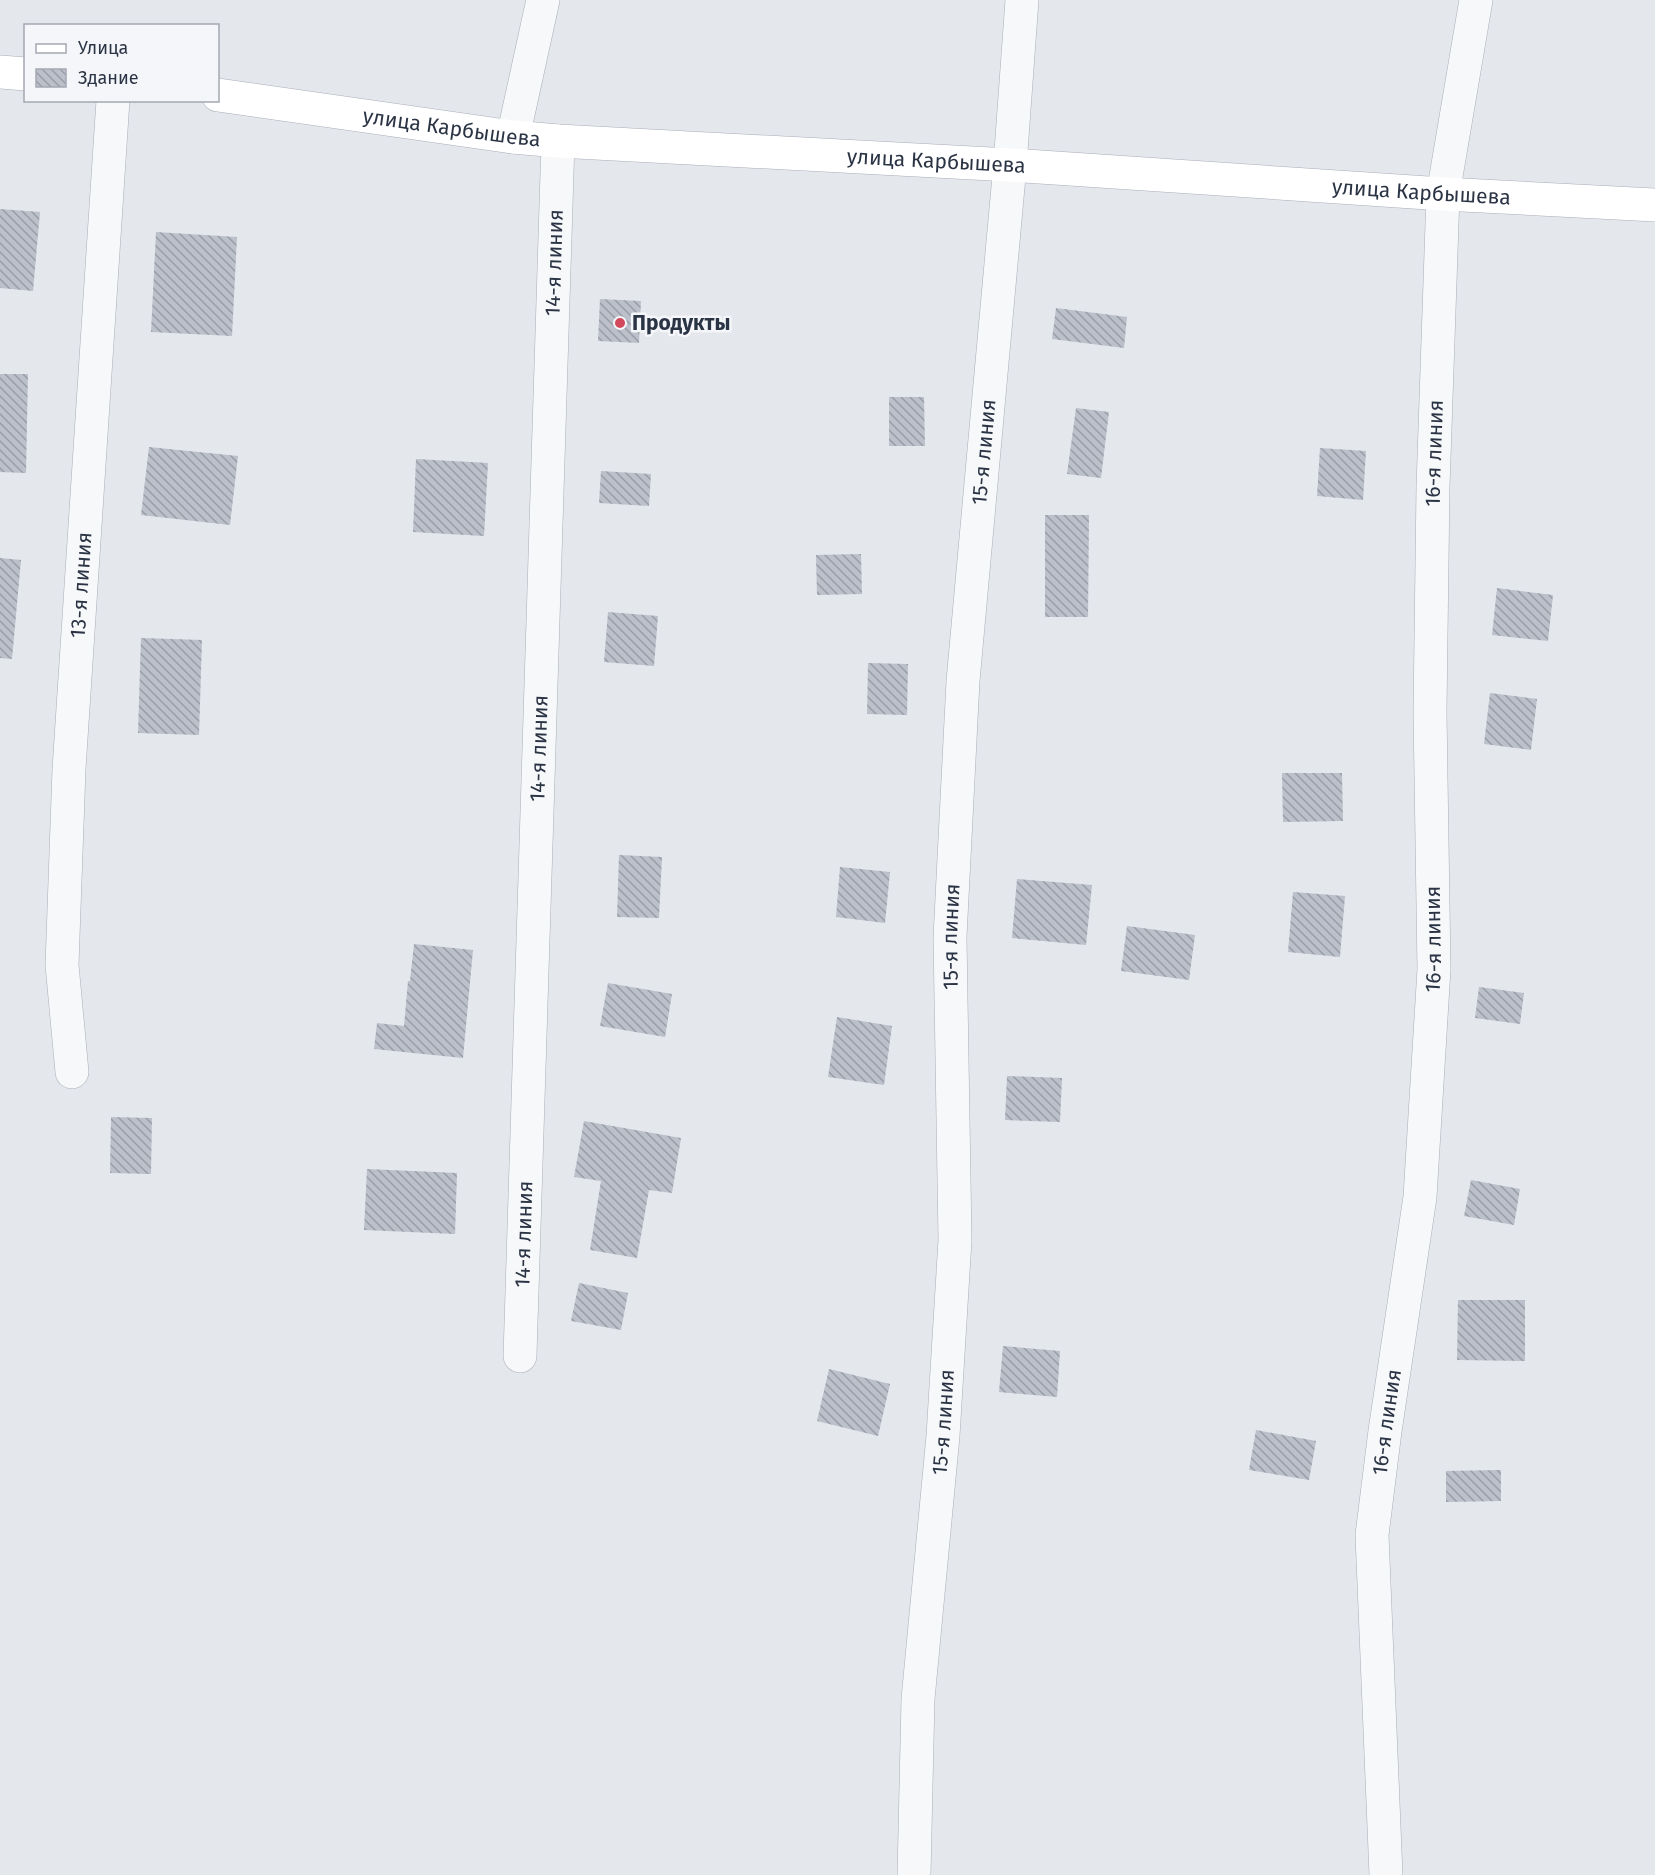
<svg xmlns="http://www.w3.org/2000/svg" width="1655" height="1875" viewBox="0 0 1655 1875" font-family="'Fira Sans',sans-serif">
<style>
.building{fill:url(#building-back-hatch)}
.lines{fill:none;stroke-linecap:round;stroke-linejoin:round}
.minor-casing{stroke:#a9aeb7;stroke-width:34}
.secondary-casing{stroke:#a9aeb7;stroke-width:34}
.minor{stroke:#f7f8fa;stroke-width:33}
.secondary{stroke:#fff;stroke-width:33}
.poi-dot{fill:#d1495b;stroke:#f4f6f9;stroke-width:2}
.labels{text-anchor:middle;stroke-width:5;stroke-linejoin:round;paint-order:stroke}
.street-label{font-size:21px;fill:#2b3445;stroke:#f4f6f9}
.poi-label{font-size:21px;font-weight:bold;fill:#2b3445;stroke:#f4f6f9;text-anchor:start}
</style>
<defs>
<pattern id="building-back-hatch" width="6" height="6" patternUnits="userSpaceOnUse" patternTransform="scale(1.5)"><rect width="6" height="6" fill="#bbc0ca"/><path d="M-1 5l2 2M0 0l6 6M5-1l2 2" fill="none" stroke="#989da6"/></pattern>
</defs>
<rect width="100%" height="100%" fill="#e4e7ec"/>
<g class="building">
<path d="M 0,209 L 40,212 L 33,291 L 0,288 Z"/>
<path d="M 156,232 L 237,237 L 232,336 L 151,332 Z"/>
<path d="M 600,299 L 641,301 L 639,343 L 598,341 Z"/>
<path d="M 1056,308 L 1127,317 L 1124,348 L 1052,339 Z"/>
<path d="M 0,374 L 28,374 L 26,473 L 0,472 Z"/>
<path d="M 889,397 L 924,397 L 925,446 L 889,446 Z"/>
<path d="M 1076,408 L 1109,412 L 1101,478 L 1067,474 Z"/>
<path d="M 149,447 L 238,456 L 230,525 L 141,515 Z"/>
<path d="M 1320,448 L 1366,451 L 1363,500 L 1317,496 Z"/>
<path d="M 416,459 L 488,463 L 484,536 L 413,532 Z"/>
<path d="M 601,471 L 651,474 L 649,506 L 599,503 Z"/>
<path d="M 1045,515 L 1089,515 L 1088,617 L 1045,617 Z"/>
<path d="M 861,554 L 862,594 L 817,595 L 816,555 Z"/>
<path d="M 0,558 L 21,560 L 12,659 L 0,658 Z"/>
<path d="M 1497,588 L 1553,595 L 1548,641 L 1492,635 Z"/>
<path d="M 608,612 L 658,616 L 654,666 L 604,662 Z"/>
<path d="M 141,638 L 202,640 L 199,735 L 138,733 Z"/>
<path d="M 868,663 L 908,664 L 907,715 L 867,714 Z"/>
<path d="M 1490,693 L 1537,699 L 1531,750 L 1484,744 Z"/>
<path d="M 1282,773 L 1342,773 L 1343,821 L 1283,822 Z"/>
<path d="M 619,855 L 662,857 L 659,918 L 617,917 Z"/>
<path d="M 840,867 L 890,872 L 885,923 L 836,917 Z"/>
<path d="M 1017,879 L 1092,885 L 1086,945 L 1012,938 Z"/>
<path d="M 1293,892 L 1345,896 L 1340,957 L 1288,952 Z"/>
<path d="M 1127,926 L 1195,935 L 1189,980 L 1121,971 Z"/>
<path d="M 414,944 L 473,950 L 463,1058 L 374,1049 L 377,1023 L 404,1026 L 408,981 L 410,981 Z"/>
<path d="M 608,983 L 672,994 L 665,1037 L 600,1026 Z"/>
<path d="M 1479,987 L 1524,993 L 1520,1024 L 1475,1018 Z"/>
<path d="M 837,1017 L 892,1026 L 884,1085 L 828,1077 Z"/>
<path d="M 1007,1076 L 1062,1078 L 1060,1122 L 1005,1120 Z"/>
<path d="M 111,1117 L 152,1118 L 151,1174 L 110,1173 Z"/>
<path d="M 584,1121 L 681,1138 L 672,1193 L 649,1190 L 637,1258 L 590,1250 L 601,1181 L 574,1177 Z"/>
<path d="M 367,1169 L 457,1173 L 455,1234 L 364,1230 Z"/>
<path d="M 1471,1180 L 1520,1189 L 1514,1225 L 1464,1216 Z"/>
<path d="M 579,1283 L 628,1293 L 621,1330 L 571,1321 Z"/>
<path d="M 1458,1300 L 1525,1300 L 1525,1361 L 1457,1360 Z"/>
<path d="M 1003,1346 L 1060,1351 L 1057,1397 L 999,1392 Z"/>
<path d="M 829,1369 L 890,1384 L 878,1436 L 817,1421 Z"/>
<path d="M 1256,1430 L 1316,1441 L 1309,1480 L 1249,1470 Z"/>
<path d="M 1501,1470 L 1501,1501 L 1446,1502 L 1446,1471 Z"/>
</g>
<g class="lines">
<defs>
<g id="minor">
<path d="M 513,137 L 543,0"/>
<path id="s1" d="M 72,1072 L 62,965 L 69,769 L 113,100"/>
<path id="s2" d="M 520,1356 L 558,141"/>
<path id="s3" d="M 914,1875 L 918,1699 L 943,1436 L 955,1240 L 950,937 L 963,681 L 1010,165 L 1022,0"/>
<path id="s4" d="M 1386,1875 L 1372,1535 L 1385,1431 L 1420,1197 L 1434,969 L 1430,712 L 1433,487 L 1443,194 L 1476,0"/>
</g>
<g id="secondary">
<path d="M 0,72 L 26,74"/>
<path id="s5" d="M 218,95 L 513,137 L 558,141 L 1010,165 L 1443,194 L 1655,205"/>
</g>
</defs>
<use href="#minor" class="minor-casing"/>
<use href="#secondary" class="secondary-casing"/>
<use href="#minor" class="minor"/>
<use href="#secondary" class="secondary"/>
</g>
<circle class="poi-dot" cx="620" cy="323" r="6"/>
<g class="labels">
<g class="street-label">
<text dy="7" stroke="none"><textPath href="#s5" startOffset="236">улица Карбышева</textPath></text>
<text dy="7" stroke="none"><textPath href="#s5" startOffset="722">улица Карбышева</textPath></text>
<text dy="7" stroke="none"><textPath href="#s5" startOffset="1208">улица Карбышева</textPath></text>
<text dy="7" stroke="none"><textPath href="#s2" startOffset="1094">14-я линия</textPath></text>
<text dy="7" stroke="none"><textPath href="#s3" startOffset="1426">15-я линия</textPath></text>
<text dy="7" stroke="none"><textPath href="#s4" startOffset="1426">16-я линия</textPath></text>
<text dy="7" stroke="none"><textPath href="#s1" startOffset="488">13-я линия</textPath></text>
<text dy="7" stroke="none"><textPath href="#s2" startOffset="608">14-я линия</textPath></text>
<text dy="7" stroke="none"><textPath href="#s3" startOffset="940">15-я линия</textPath></text>
<text dy="7" stroke="none"><textPath href="#s4" startOffset="940">16-я линия</textPath></text>
<text dy="7" stroke="none"><textPath href="#s2" startOffset="122">14-я линия</textPath></text>
<text dy="7" stroke="none"><textPath href="#s4" startOffset="454">16-я линия</textPath></text>
<text dy="7" stroke="none"><textPath href="#s3" startOffset="454">15-я линия</textPath></text>
</g>
<g class="poi-label">
<text x="632" y="330">Продукты</text>
</g>
</g>
<rect x="24" y="24" width="195" height="78" fill="#f4f6f9" stroke="#a4a8b1" stroke-width="1.5"/>
<rect x="36" y="44" width="30" height="9" fill="#ffffff" stroke="#a4a8b1" stroke-width="1.5"/>
<text x="78" y="54" font-size="18" fill="#2b3445">Улица</text>
<rect x="36" y="69" width="30" height="18" fill="url(#building-back-hatch)" stroke="#a4a8b1" stroke-width="1.5"/>
<text x="78" y="84" font-size="18" fill="#2b3445">Здание</text>
</svg>
